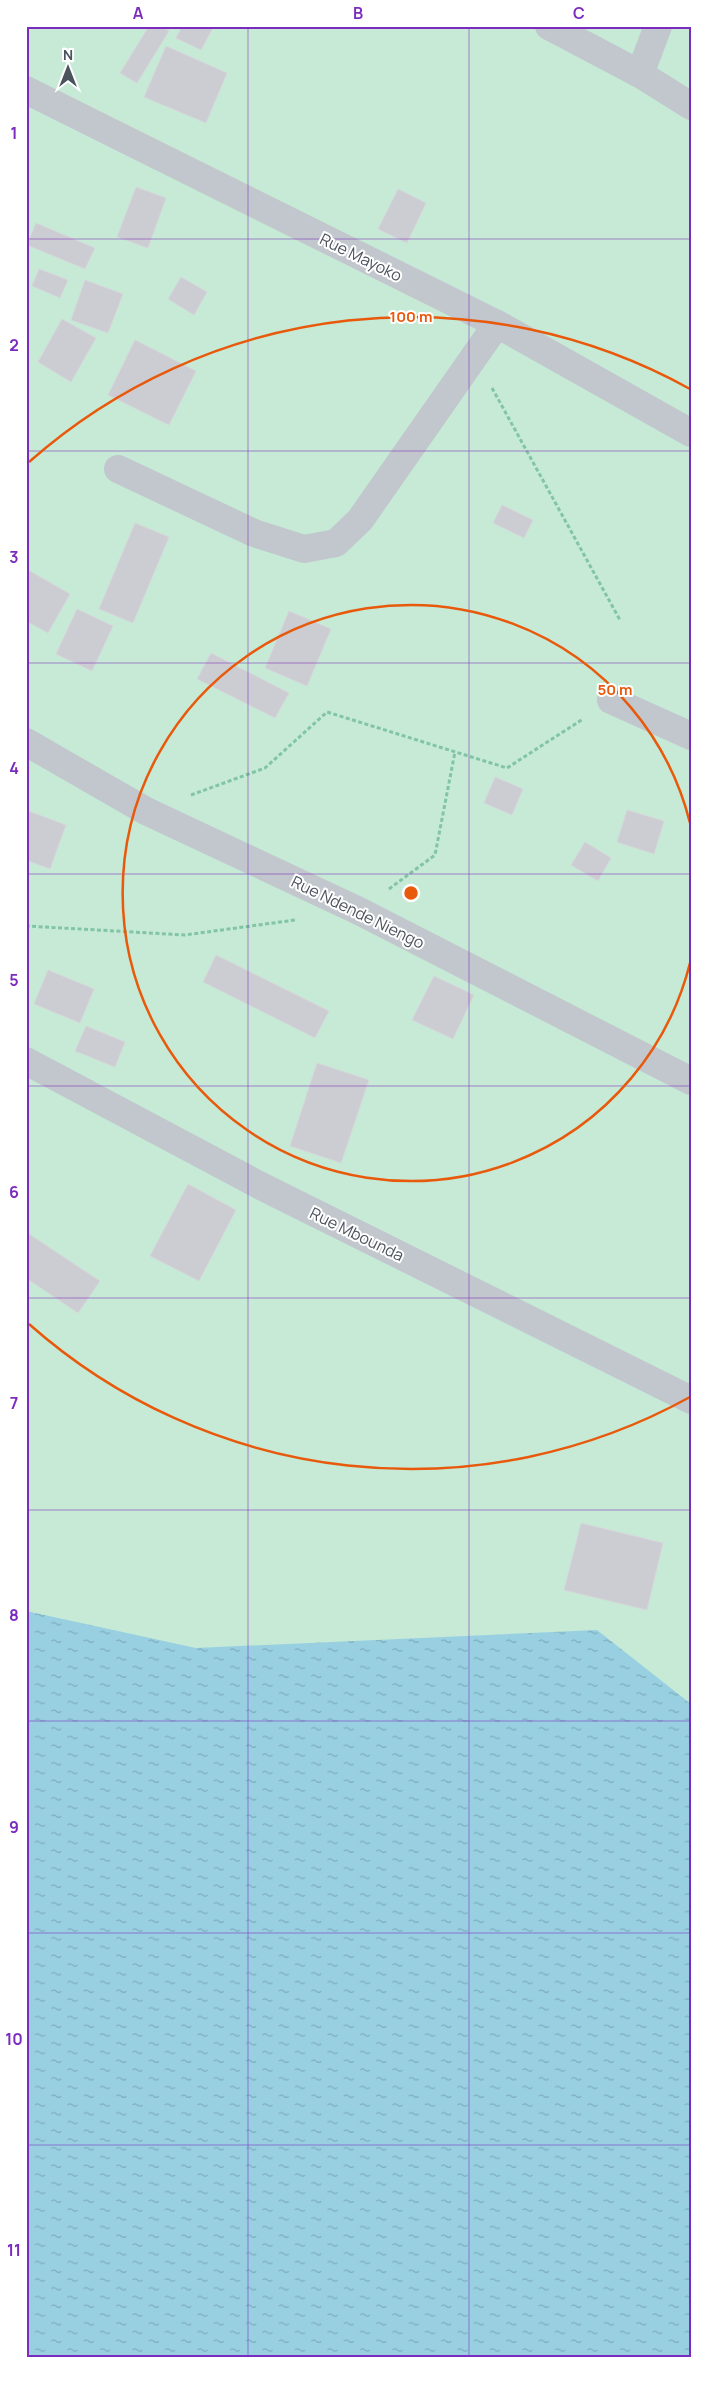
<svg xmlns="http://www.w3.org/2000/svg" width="717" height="2384" viewBox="0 0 717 2384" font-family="Manrope,sans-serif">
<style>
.green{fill:#c6ead5}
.water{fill:url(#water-ripples)}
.building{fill:#cbcdd2;stroke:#d6d7db}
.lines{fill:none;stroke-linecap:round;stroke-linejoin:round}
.path{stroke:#82c4a6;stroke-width:3;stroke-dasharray:4 2.5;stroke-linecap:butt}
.street{stroke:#c1c7cd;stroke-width:28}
.grid{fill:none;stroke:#7b2cbf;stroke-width:1;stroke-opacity:0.55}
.ring{fill:none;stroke:#e8590c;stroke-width:2.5}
.labels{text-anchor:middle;stroke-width:4;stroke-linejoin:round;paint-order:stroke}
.street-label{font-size:16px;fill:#4b535c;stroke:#fff}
.centre{fill:#e8590c;stroke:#fff;stroke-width:2.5}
.ring-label{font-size:15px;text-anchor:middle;font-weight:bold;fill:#e8590c;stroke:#fff;stroke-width:4;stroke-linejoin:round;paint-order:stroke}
.neatline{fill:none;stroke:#7b2cbf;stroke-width:2}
.grid-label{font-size:16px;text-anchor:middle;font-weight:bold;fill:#7b2cbf}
</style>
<defs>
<pattern id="water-ripples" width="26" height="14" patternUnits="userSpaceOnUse" patternTransform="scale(1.25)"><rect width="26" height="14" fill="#98d0e2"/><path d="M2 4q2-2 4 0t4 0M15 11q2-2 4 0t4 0" fill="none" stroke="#7eabba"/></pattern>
</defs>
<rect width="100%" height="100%" fill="#f3f1f1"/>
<rect class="green" x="26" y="26" width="665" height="2332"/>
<path class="water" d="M 26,1611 L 196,1648 L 597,1630 L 691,1704 L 691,2358 L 26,2358 Z"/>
<g class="building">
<path d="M 149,26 L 161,26 L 169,31 L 137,83 L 120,73 Z"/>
<path d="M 182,26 L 214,26 L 201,50 L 176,38 Z"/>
<path d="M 166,46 L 227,73 L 206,123 L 144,97 Z"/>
<path d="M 136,187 L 166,198 L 148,248 L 117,237 Z"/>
<path d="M 398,189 L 426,203 L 407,243 L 378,229 Z"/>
<path d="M 36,223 L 95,248 L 85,269 L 27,245 Z"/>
<path d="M 39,269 L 68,280 L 60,298 L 32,286 Z"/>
<path d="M 181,277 L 207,292 L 194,315 L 168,299 Z"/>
<path d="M 85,280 L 123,294 L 108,333 L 71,320 Z"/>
<path d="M 62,319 L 96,338 L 71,382 L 38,362 Z"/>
<path d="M 135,340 L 196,371 L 169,425 L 108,395 Z"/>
<path d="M 502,505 L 533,520 L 524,538 L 493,523 Z"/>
<path d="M 135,523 L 169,537 L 133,623 L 99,609 Z"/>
<path d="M 28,570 L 70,594 L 48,633 L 26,621 Z"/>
<path d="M 77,609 L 113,626 L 92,671 L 56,654 Z"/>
<path d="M 289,611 L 331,629 L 307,686 L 265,668 Z"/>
<path d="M 211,653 L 289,693 L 275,718 L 197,679 Z"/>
<path d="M 495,777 L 523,789 L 512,815 L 484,803 Z"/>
<path d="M 26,810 L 66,825 L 50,869 L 26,860 Z"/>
<path d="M 627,810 L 664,821 L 654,854 L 617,842 Z"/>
<path d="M 585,842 L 611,858 L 598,881 L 571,865 Z"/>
<path d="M 216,955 L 329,1011 L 315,1038 L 203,982 Z"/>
<path d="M 48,970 L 94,989 L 80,1023 L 34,1004 Z"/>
<path d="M 434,976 L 474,995 L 453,1039 L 412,1020 Z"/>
<path d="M 86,1026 L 125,1042 L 115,1067 L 75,1051 Z"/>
<path d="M 317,1063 L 369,1080 L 341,1163 L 290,1146 Z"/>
<path d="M 188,1184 L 236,1210 L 199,1281 L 150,1256 Z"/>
<path d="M 26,1232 L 100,1281 L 78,1313 L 26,1278 Z"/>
<path d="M 581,1523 L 663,1543 L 647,1610 L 564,1590 Z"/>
</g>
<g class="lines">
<g class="path">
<path d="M 492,388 L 620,620"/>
<path d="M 191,795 L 265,768 L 327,712 L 507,768 L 583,719"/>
<path d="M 389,889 L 435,855 L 455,752"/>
<path d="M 26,927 L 27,926 L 185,935 L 295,920"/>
</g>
<g class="street">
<path d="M 549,26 L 640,74 L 691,106"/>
<path d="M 640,74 L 658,26"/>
<path d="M 26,90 L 497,324 L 691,433"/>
<path d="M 118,469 L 254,533 L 304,549 L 336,543 L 360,520 L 497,324"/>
<path d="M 611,700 L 691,736"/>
<path d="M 26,742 L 146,811 L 359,911 L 691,1081"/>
<path d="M 26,1061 L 259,1185 L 691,1400"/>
</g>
</g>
<path class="grid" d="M 248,26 L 248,2358M 469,26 L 469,2358M 26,239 L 691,239M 26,451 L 691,451M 26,663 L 691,663M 26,874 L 691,874M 26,1086 L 691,1086M 26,1298 L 691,1298M 26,1510 L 691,1510M 26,1721 L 691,1721M 26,1933 L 691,1933M 26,2145 L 691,2145"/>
<g class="ring">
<path d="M690 963A288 288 0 1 1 690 823"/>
<path d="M690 1397A576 576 0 0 1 29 1324M29 462A576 576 0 0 1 690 389"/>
</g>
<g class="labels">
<g class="street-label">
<text transform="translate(361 257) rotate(26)" y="6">Rue Mayoko</text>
<text transform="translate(358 912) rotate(26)" y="6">Rue Ndende Niengo</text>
<text transform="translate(357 1234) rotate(26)" y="6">Rue Mbounda</text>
</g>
</g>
<circle cx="411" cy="893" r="8" class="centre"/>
<g class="ring-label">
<text x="411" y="322">100 m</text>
<text x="615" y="695">50 m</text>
</g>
<rect width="717" height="2384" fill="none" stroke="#ffffff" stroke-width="55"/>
<g transform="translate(68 68)" stroke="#ffffff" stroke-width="4" paint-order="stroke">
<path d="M0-4L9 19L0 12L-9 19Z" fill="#4b535c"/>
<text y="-8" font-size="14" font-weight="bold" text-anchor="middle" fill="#4b535c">N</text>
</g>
<rect x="28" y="28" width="662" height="2328" class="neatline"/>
<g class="grid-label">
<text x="138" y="19">A</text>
<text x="358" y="19">B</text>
<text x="579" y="19">C</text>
<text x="14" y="139">1</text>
<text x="14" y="351">2</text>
<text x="14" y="563">3</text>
<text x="14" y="774">4</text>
<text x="14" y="986">5</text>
<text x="14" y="1198">6</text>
<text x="14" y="1409">7</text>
<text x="14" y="1621">8</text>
<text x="14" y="1833">9</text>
<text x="14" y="2045">10</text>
<text x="14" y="2256">11</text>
</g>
</svg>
